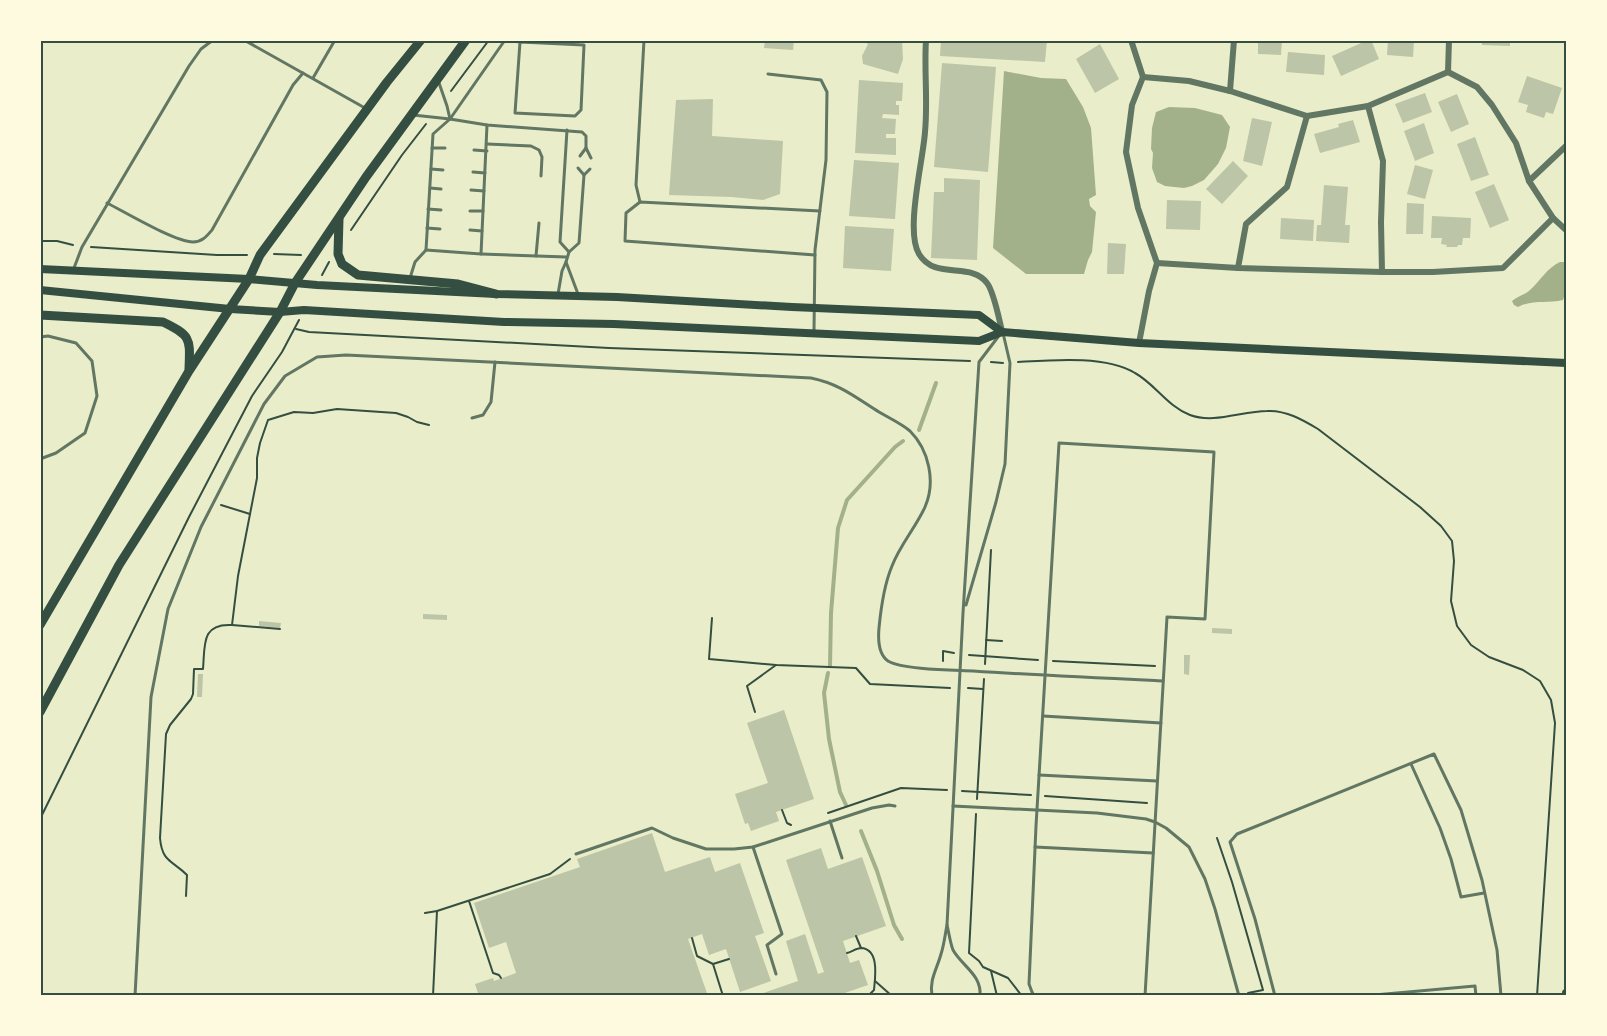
<svg xmlns="http://www.w3.org/2000/svg" width="1607" height="1036" viewBox="0 0 1607 1036" font-family="'Golos Text',sans-serif">
<style>
.water{fill:#a3b18a}
.lines{fill:none;stroke-linecap:round;stroke-linejoin:round}
.stream{stroke:#a3b18a;stroke-width:4}
.building{fill:#bcc5a7}
.path{stroke:#344e41;stroke-width:2}
.service{stroke:#617663;stroke-width:3}
.minor{stroke:#617663;stroke-width:6}
.secondary{stroke:#344e41;stroke-width:8}
.primary{stroke:#344e41;stroke-width:9}
.neatline{fill:none;stroke:#344e41;stroke-width:2}
</style>
<rect width="100%" height="100%" fill="#e9edc9"/>
<g class="water">
<path d="M 1004,71 L 1041,78 L 1066,79 L 1083,107 L 1091,128 L 1096,195 L 1089,199 L 1090,206 L 1096,212 L 1092,252 L 1088,260 L 1084,274 L 1026,274 L 993,248 Z"/>
<path d="M 1169,107 L 1195,108 L 1222,115 L 1230,127 L 1226,148 L 1218,164 L 1204,180 L 1192,186 L 1184,188 L 1165,186 L 1157,182 L 1152,168 L 1153,153 L 1151,149 L 1152,128 L 1156,112 Z"/>
<path d="M 1560,262 L 1566,262 L 1566,290 L 1563,300 C 1547,304 1533,299 1518,307 L 1514,305 L 1512,301 C 1518,296 1525,295 1530,290 C 1540,281 1547,268 1560,262 Z"/>
</g>
<g class="lines">
<g class="stream">
<path d="M 919,430 L 936,383"/>
<path d="M 830,666 L 831,613 L 838,528 L 847,500 L 895,447 L 903,441"/>
<path d="M 828,673 L 824,693 L 829,739 L 840,792 L 846,805"/>
<path d="M 861,831 L 877,871 L 894,925 L 902,939"/>
</g>
</g>
<g class="building">
<path d="M 765,40 L 794,40 L 793,50 L 764,48 Z"/>
<path d="M 861,40 L 902,40 L 903,59 L 898,74 L 863,64 L 862,56 L 868,44 Z"/>
<path d="M 941,40 L 1047,40 L 1045,62 L 940,56 Z"/>
<path d="M 1258,40 L 1282,40 L 1281,55 L 1258,54 Z"/>
<path d="M 1368,40 L 1371,40 L 1379,59 L 1341,76 L 1332,56 Z"/>
<path d="M 1388,40 L 1414,40 L 1413,57 L 1387,55 Z"/>
<path d="M 1482,40 L 1510,40 L 1510,46 L 1482,45 Z"/>
<path d="M 1100,44 L 1119,79 L 1095,93 L 1076,59 Z"/>
<path d="M 1288,52 L 1325,55 L 1324,75 L 1286,72 Z"/>
<path d="M 942,63 L 996,67 L 988,172 L 934,167 Z"/>
<path d="M 1527,76 L 1562,88 L 1553,114 L 1546,112 L 1544,118 L 1526,112 L 1528,105 L 1518,102 Z"/>
<path d="M 859,80 L 903,83 L 902,101 L 896,101 L 896,105 L 899,105 L 899,115 L 883,114 L 882,118 L 896,119 L 895,134 L 886,134 L 886,138 L 896,138 L 896,155 L 855,153 Z"/>
<path d="M 1425,93 L 1432,112 L 1403,123 L 1395,104 Z"/>
<path d="M 1457,94 L 1469,124 L 1451,132 L 1438,102 Z"/>
<path d="M 713,99 L 712,136 L 783,141 L 780,194 L 763,200 L 732,197 L 669,195 L 676,100 Z"/>
<path d="M 1252,118 L 1272,122 L 1262,166 L 1243,161 Z"/>
<path d="M 1353,120 L 1360,142 L 1320,153 L 1314,134 L 1339,127 L 1338,124 Z"/>
<path d="M 1424,123 L 1434,153 L 1415,161 L 1404,131 Z"/>
<path d="M 1475,137 L 1489,175 L 1471,181 L 1457,144 Z"/>
<path d="M 854,160 L 899,163 L 895,219 L 849,216 Z"/>
<path d="M 1233,161 L 1248,176 L 1222,204 L 1206,189 Z"/>
<path d="M 1415,165 L 1433,170 L 1425,199 L 1407,194 Z"/>
<path d="M 944,178 L 980,180 L 977,260 L 931,258 L 934,192 L 944,192 Z"/>
<path d="M 1494,184 L 1509,220 L 1490,228 L 1475,192 Z"/>
<path d="M 1324,185 L 1348,187 L 1345,225 L 1350,225 L 1349,243 L 1316,241 L 1317,225 L 1321,225 Z"/>
<path d="M 1167,200 L 1201,201 L 1200,230 L 1166,229 Z"/>
<path d="M 1407,203 L 1424,204 L 1423,234 L 1406,234 Z"/>
<path d="M 1432,216 L 1471,218 L 1470,238 L 1463,238 L 1462,245 L 1458,245 L 1457,247 L 1446,247 L 1447,245 L 1441,244 L 1442,238 L 1431,238 Z"/>
<path d="M 1281,218 L 1314,220 L 1313,241 L 1280,239 Z"/>
<path d="M 845,226 L 894,229 L 891,271 L 843,268 Z"/>
<path d="M 1108,243 L 1126,244 L 1124,274 L 1107,274 Z"/>
<path d="M 423,614 L 447,615 L 447,620 L 423,619 Z"/>
<path d="M 259,621 L 281,623 L 280,628 L 259,626 Z"/>
<path d="M 1212,628 L 1232,629 L 1232,634 L 1212,633 Z"/>
<path d="M 1184,655 L 1190,655 L 1189,675 L 1184,674 Z"/>
<path d="M 198,674 L 203,674 L 202,697 L 197,697 Z"/>
<path d="M 784,710 L 814,799 L 776,812 L 779,821 L 751,831 L 748,823 L 745,824 L 735,794 L 768,783 L 747,723 Z"/>
<path d="M 652,833 L 665,872 L 710,857 L 715,872 L 740,863 L 764,933 L 755,936 L 771,981 L 740,992 L 726,949 L 709,955 L 702,934 L 688,939 L 708,996 L 479,996 L 475,984 L 493,978 L 494,981 L 516,973 L 506,942 L 489,948 L 474,903 L 580,867 L 577,859 Z"/>
<path d="M 821,848 L 828,869 L 862,857 L 886,926 L 843,941 L 850,963 L 859,960 L 868,985 L 836,996 L 755,996 L 798,981 L 786,941 L 805,934 L 818,974 L 824,972 L 786,860 Z"/>
</g>
<g class="lines">
<g class="path">
<path d="M 451,91 L 489,40"/>
<path d="M 351,230 L 402,155 L 426,124"/>
<path d="M 40,241 L 57,241 L 73,245"/>
<path d="M 91,247 L 217,255 L 247,255"/>
<path d="M 274,254 L 301,255"/>
<path d="M 322,275 L 329,262"/>
<path d="M 296,329 L 309,332 L 609,348 L 970,361"/>
<path d="M 991,362 L 1003,363"/>
<path d="M 1018,362 C 1051,360 1106,355 1135,373 C 1155,384 1167,406 1190,415 C 1214,424 1242,411 1267,411 C 1286,410 1303,420 1318,429 L 1420,507 L 1441,526 L 1452,541 L 1454,561 L 1451,601 L 1457,626 L 1471,645 L 1489,657 L 1523,670 L 1540,681 L 1551,700 L 1555,723 L 1537,996"/>
<path d="M 221,505 L 250,514"/>
<path d="M 712,618 L 709,659 L 776,665 L 856,668 L 870,684 L 950,688"/>
<path d="M 232,625 L 280,629"/>
<path d="M 986,640 L 1002,641"/>
<path d="M 969,655 L 1038,660"/>
<path d="M 943,661 L 943,651 L 954,653"/>
<path d="M 1053,661 L 1155,666"/>
<path d="M 985,664 L 991,550"/>
<path d="M 968,688 L 983,689"/>
<path d="M 755,712 L 747,686 L 776,665"/>
<path d="M 962,791 L 1031,795"/>
<path d="M 1045,796 L 1147,803"/>
<path d="M 977,799 L 984,679"/>
<path d="M 782,810 L 787,823 L 791,825"/>
<path d="M 828,813 L 901,788 L 947,790"/>
<path d="M 976,814 L 969,953 L 979,961 L 983,967 L 1008,978 L 1022,996"/>
<path d="M 40,819 L 189,517 L 252,396 L 282,352 L 299,320"/>
<path d="M 1217,838 L 1232,882 L 1263,990 L 1248,993"/>
<path d="M 186,896 L 187,875 C 172,860 162,862 160,838 L 166,734 L 170,725 L 191,699 L 193,694 L 194,669 L 203,669 C 205,645 201,623 232,625 L 238,576 L 257,478 L 257,458 L 260,443 L 268,420 L 294,412 L 313,413 L 337,409 L 396,413 L 408,417 L 417,422 L 429,425"/>
<path d="M 469,901 L 493,973 L 499,975 L 501,978"/>
<path d="M 425,913 L 437,911 L 550,874 L 570,859"/>
<path d="M 856,936 L 861,948"/>
<path d="M 692,938 L 697,956 L 713,964 L 723,996"/>
<path d="M 847,953 C 851,952 857,948 861,948 C 880,949 875,978 874,990 L 868,996"/>
<path d="M 713,964 L 729,959"/>
<path d="M 991,971 L 997,996"/>
<path d="M 875,981 L 892,996"/>
<path d="M 433,996 L 437,911"/>
</g>
<g class="service">
<path d="M 244,40 L 365,108"/>
<path d="M 768,74 L 821,80 L 827,92 L 826,160 L 815,250 L 814,331"/>
<path d="M 313,78 L 335,40"/>
<path d="M 438,80 L 447,106 L 450,119"/>
<path d="M 413,115 L 450,119 L 487,125 L 582,132 L 586,136 L 586,148 L 591,158"/>
<path d="M 487,144 L 531,146 L 539,150 L 542,157 L 541,176"/>
<path d="M 432,148 L 445,148"/>
<path d="M 474,150 L 487,151"/>
<path d="M 580,156 L 586,148"/>
<path d="M 578,168 L 584,175"/>
<path d="M 431,169 L 443,170"/>
<path d="M 473,172 L 485,173"/>
<path d="M 430,188 L 441,189"/>
<path d="M 471,190 L 484,191"/>
<path d="M 640,202 L 636,185 L 644,40"/>
<path d="M 107,203 C 125,212 175,242 193,242 C 202,242 206,237 212,230 L 293,85 L 303,73"/>
<path d="M 428,209 L 441,210"/>
<path d="M 470,211 L 483,211"/>
<path d="M 427,228 L 440,229"/>
<path d="M 470,230 L 482,231"/>
<path d="M 426,250 L 481,254 L 487,125"/>
<path d="M 569,252 L 579,243 L 584,175 L 590,169"/>
<path d="M 481,254 L 566,257"/>
<path d="M 815,255 L 625,241 L 626,213 L 640,202 L 820,211"/>
<path d="M 536,256 L 539,223"/>
<path d="M 566,262 L 578,294"/>
<path d="M 74,268 L 82,247 L 189,66 L 201,49 L 213,40"/>
<path d="M 410,278 L 415,262 L 426,250 L 433,134 L 450,119 L 505,40 L 520,42 L 515,113 L 575,116 L 581,110 L 584,45 L 520,42"/>
<path d="M 558,294 L 562,271 L 566,262 L 569,252 L 560,242 L 567,130"/>
<path d="M 40,337 L 48,336 L 76,343 L 92,361 L 97,396 L 85,433 L 56,453 L 40,459"/>
<path d="M 472,418 L 483,415 L 491,402 L 495,362"/>
<path d="M 966,605 L 996,502 L 1005,464 L 1010,363 L 1003,333"/>
<path d="M 1043,716 L 1161,723"/>
<path d="M 1411,764 L 1440,828 L 1451,859 L 1461,897 L 1484,893"/>
<path d="M 1039,775 L 1157,781"/>
<path d="M 953,806 L 1097,813 L 1146,819 L 1155,822 L 1166,828 L 1189,847 L 1205,879 L 1215,909 L 1239,996"/>
<path d="M 830,821 L 842,858"/>
<path d="M 753,847 L 782,934 L 767,945 L 776,974"/>
<path d="M 1035,847 L 1153,853"/>
<path d="M 576,854 L 652,828 L 673,838 L 706,849 L 734,849 L 753,847 L 872,808 L 889,805 L 895,806"/>
<path d="M 947,925 L 963,613 L 979,362 L 998,337"/>
<path d="M 135,996 L 151,697 L 168,609 L 201,527 L 264,404 L 285,376 L 317,357 L 346,355 L 811,378 C 840,384 855,397 879,412 C 889,418 902,424 910,431 C 929,450 936,482 925,507 C 916,527 900,545 892,566 C 884,585 881,607 879,628 C 878,639 878,654 888,661 C 904,670 953,670 973,671 C 1036,675 1100,678 1163,681"/>
<path d="M 932,996 C 929,980 937,969 941,954 C 944,945 945,935 947,925 C 949,933 950,942 953,950 C 962,966 982,975 980,996"/>
<path d="M 1034,996 L 1032,992 L 1029,984 L 1036,826 L 1059,443 L 1214,452 L 1205,619 L 1167,617 L 1145,996"/>
<path d="M 1275,996 L 1255,919 L 1230,842 L 1237,834 L 1434,754 L 1461,810 L 1482,880 L 1497,950 L 1501,996"/>
<path d="M 1363,996 L 1475,986 L 1476,996"/>
</g>
<g class="minor">
<path d="M 926,40 C 924,71 928,101 925,132 C 923,161 905,231 919,254 C 935,281 971,261 987,283 C 994,292 999,319 1002,331"/>
<path d="M 1131,40 L 1143,77"/>
<path d="M 1448,72 L 1477,87 L 1492,105 L 1516,143 L 1529,181 L 1553,218 L 1566,230"/>
<path d="M 1448,72 L 1449,40"/>
<path d="M 1230,91 L 1234,40"/>
<path d="M 1368,106 L 1383,161 L 1381,222 L 1382,272"/>
<path d="M 1529,181 L 1566,146"/>
<path d="M 1157,263 L 1238,268 L 1382,272 L 1433,272 L 1503,268 L 1553,218"/>
<path d="M 1238,268 L 1246,224 L 1287,187 L 1307,116"/>
<path d="M 1139,343 L 1149,291 L 1157,263 L 1138,208 L 1126,152 L 1132,105 L 1143,77 L 1189,81 L 1230,91 L 1307,116 L 1368,106 L 1448,72"/>
</g>
<g class="secondary">
<path d="M 40,269 L 249,279 L 317,285 L 496,294 L 617,297 L 792,307 L 979,315 L 1002,332"/>
<path d="M 40,290 L 230,309 L 280,312 L 304,310 L 504,322 L 614,324 L 979,341 L 1002,332 L 1139,343 L 1566,363"/>
<path d="M 1566,996 L 1566,993"/>
</g>
<g class="primary">
<path d="M 339,219 L 338,254 L 342,264 L 358,275 L 458,284 L 496,294"/>
<path d="M 40,315 L 163,322 C 192,336 190,339 189,369"/>
<path d="M 40,625 L 189,371 L 249,279 L 260,255 L 387,82 L 421,40"/>
<path d="M 40,712 L 119,565 L 280,312 L 295,283 L 366,177 L 466,40"/>
</g>
</g>
<rect width="1607" height="1036" fill="none" stroke="#fefae0" stroke-width="84"/>
<rect x="42" y="42" width="1523" height="952" class="neatline"/>
</svg>
